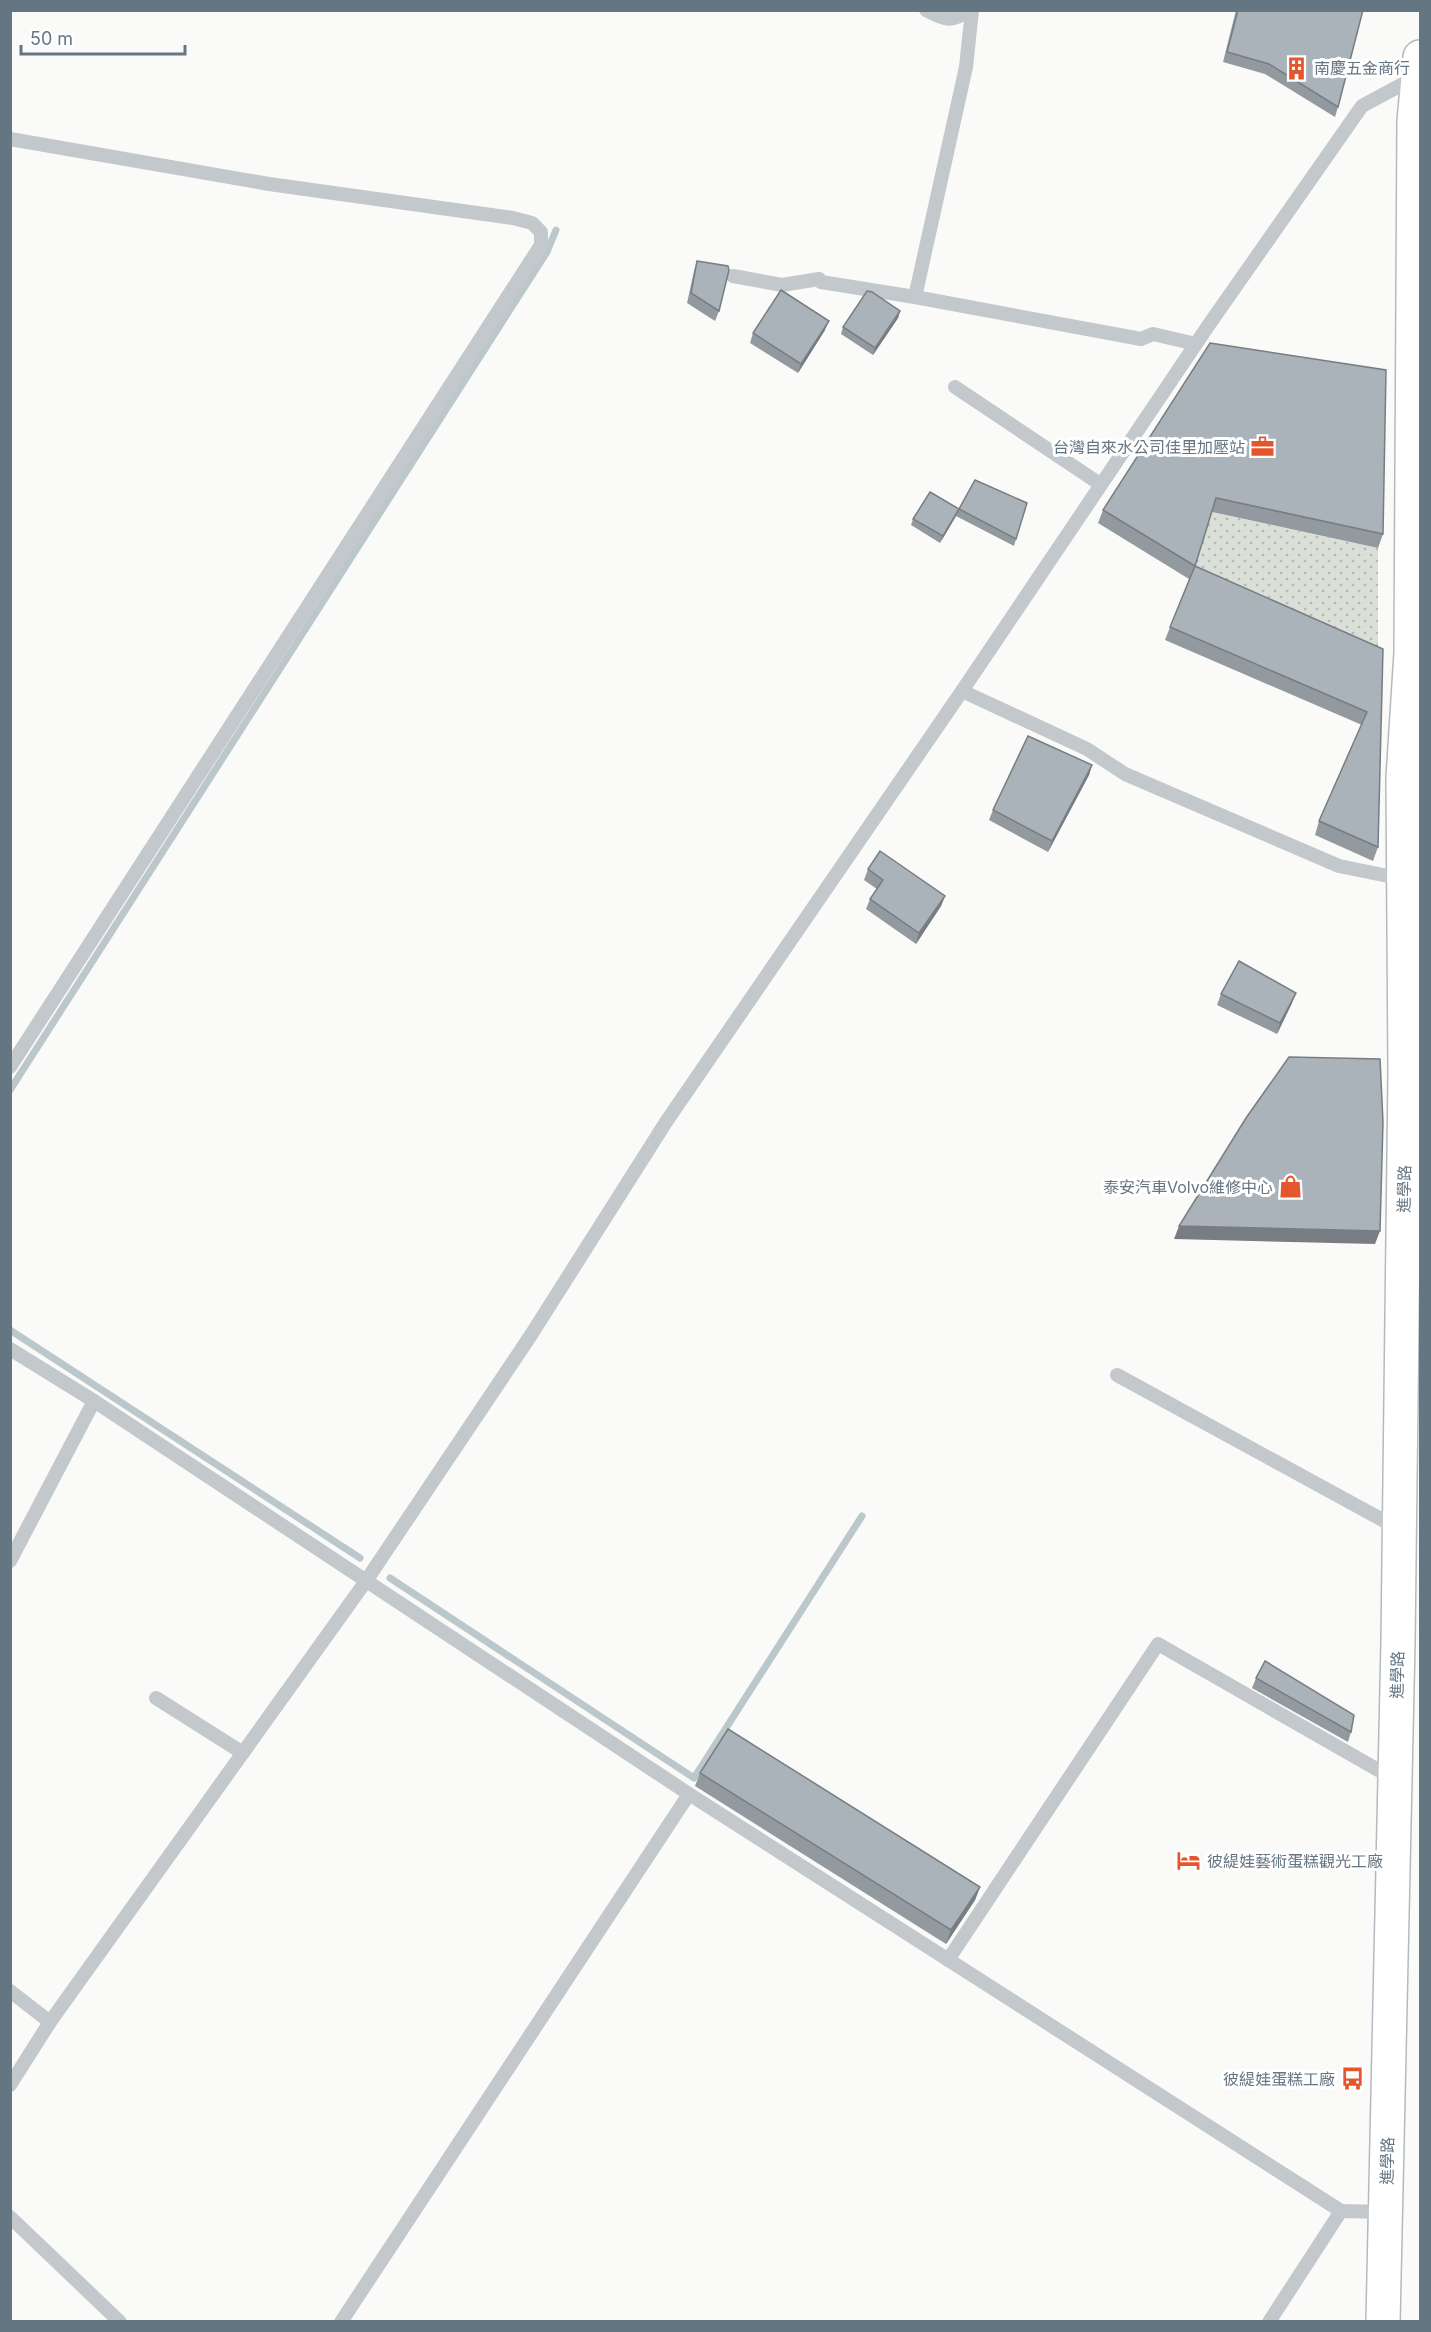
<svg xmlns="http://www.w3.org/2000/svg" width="1431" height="2332" viewBox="0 0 1431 2332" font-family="Inter,'Noto Sans TC',sans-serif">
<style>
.grass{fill:url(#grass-dots)}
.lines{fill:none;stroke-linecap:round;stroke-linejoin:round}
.stream{stroke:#bbc7cb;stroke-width:7}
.secondary-casing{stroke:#b3babf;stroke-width:36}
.service{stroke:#c3c8cc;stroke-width:14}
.secondary{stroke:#fff;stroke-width:33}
.wall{fill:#929a9f}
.shaded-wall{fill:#777d82}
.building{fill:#aab3b9;stroke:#777d82;stroke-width:1.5}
.labels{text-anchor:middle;stroke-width:6;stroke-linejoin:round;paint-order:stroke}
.poi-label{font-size:16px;fill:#657683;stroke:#fff;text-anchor:end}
.street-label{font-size:16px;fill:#657683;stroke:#fff}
</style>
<defs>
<pattern id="grass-dots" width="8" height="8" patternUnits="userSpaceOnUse" patternTransform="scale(1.5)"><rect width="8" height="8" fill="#dadfd7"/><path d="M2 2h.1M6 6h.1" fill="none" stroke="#b4b9b4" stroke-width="1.8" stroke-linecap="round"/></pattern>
</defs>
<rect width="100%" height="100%" fill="#fafaf8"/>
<path class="grass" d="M 1211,512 L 1378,548 L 1378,662 L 1190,580 Z"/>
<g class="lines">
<g class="stream">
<path d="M 10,1090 L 547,252 L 556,230"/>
<path d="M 10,1330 L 360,1558"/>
<path d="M 390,1578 L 694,1778 L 862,1516"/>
</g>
<defs>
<path id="secondary" d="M 1383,2322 L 1398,1642 L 1405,1074 L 1403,778 L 1411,653 L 1414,121 L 1420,57"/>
</defs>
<use href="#secondary" class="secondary-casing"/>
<g class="service">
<path d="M 926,10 C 943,19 952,24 968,10"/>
<path d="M 10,139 L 269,184 L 513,218 L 532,223 L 541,232 L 541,245 L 10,1067"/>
<path d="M 733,276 L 782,285 L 819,279 L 821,282 L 915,297 L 1141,339 L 1153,334 L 1196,344"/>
<path d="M 915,297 L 966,67 L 972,10"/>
<path d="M 955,387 L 1100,484"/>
<path d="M 962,691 L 1087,749 L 1125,774 L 1339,866 L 1403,879"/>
<path d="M 10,1349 L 94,1401 L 689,1794 L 1341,2211"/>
<path d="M 1117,1375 L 1399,1529"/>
<path d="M 10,1561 L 94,1401"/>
<path d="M 156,1698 L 243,1753"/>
<path d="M 948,1960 L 1158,1644 L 1394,1779"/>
<path d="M 10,1991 L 50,2022"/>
<path d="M 10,2085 L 50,2022 L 366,1581 L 531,1335 L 666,1122 L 962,691 L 1208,326 L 1362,106 L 1416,77"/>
<path d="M 10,2217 L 120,2322"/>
<path d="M 341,2322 L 689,1794"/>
<path d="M 1269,2322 L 1341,2211 L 1386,2212"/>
</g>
<use href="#secondary" class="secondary"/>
</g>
<g class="wall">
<path d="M 1236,10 L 1363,10 L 1338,107 L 1335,117 L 1265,74 L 1223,62 Z"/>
<path d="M 697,261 L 719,311 L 715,321 L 687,303 L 694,271 Z"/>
<path d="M 900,311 L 898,318 L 873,355 L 841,334 L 843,327 Z"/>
<path d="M 825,330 L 798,373 L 750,343 L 753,333 Z"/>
<path d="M 1210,343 L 1383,534 L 1378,548 L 1212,512 L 1195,566 L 1383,649 L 1378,847 L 1373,861 L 1315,835 L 1319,821 L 1362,725 L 1165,640 L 1189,579 L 1098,523 L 1103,510 Z"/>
<path d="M 959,509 L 1016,539 L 1014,546 L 956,516 L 940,543 L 911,525 L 913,519 Z"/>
<path d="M 1092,765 L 1089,775 L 1048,852 L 989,820 L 993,810 Z"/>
<path d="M 868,869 L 945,896 L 941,906 L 916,944 L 866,909 L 870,899 L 877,889 L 864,880 Z"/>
<path d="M 1221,994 L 1292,1003 L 1277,1034 L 1217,1005 Z"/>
<path d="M 1256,1678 L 1351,1732 L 1348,1742 L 1252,1688 Z"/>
<path d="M 700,1773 L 980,1887 L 975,1900 L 946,1944 L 695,1786 Z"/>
</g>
<g class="shaded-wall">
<path d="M 900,311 L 898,318 L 873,355 L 875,348 Z"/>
<path d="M 829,321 L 825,330 L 798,373 L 801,364 Z"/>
<path d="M 959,509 L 956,516 L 940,543 L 943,536 Z"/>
<path d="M 1092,765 L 1089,775 L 1048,852 L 1052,841 Z"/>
<path d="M 945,896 L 941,906 L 916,944 L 919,933 Z"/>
<path d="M 1296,993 L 1292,1003 L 1277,1034 L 1280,1023 Z"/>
<path d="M 1179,1226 L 1380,1231 L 1375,1244 L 1174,1239 Z"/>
<path d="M 980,1887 L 975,1900 L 946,1944 L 951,1930 Z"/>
</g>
<g class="building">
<path d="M 1238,10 L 1363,10 L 1338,107 L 1269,64 L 1227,52 Z"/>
<path d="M 697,261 L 728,266 L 729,270 L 719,311 L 691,293 Z"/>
<path d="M 781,290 L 829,321 L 801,364 L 753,333 Z"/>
<path d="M 867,291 L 872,292 L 900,311 L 875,348 L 843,327 Z"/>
<path d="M 1210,343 L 1386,370 L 1383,534 L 1216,498 L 1195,566 L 1103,510 Z"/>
<path d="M 975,480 L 1027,503 L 1016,539 L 959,509 Z"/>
<path d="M 930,492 L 959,509 L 943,536 L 913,519 Z"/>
<path d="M 1195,566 L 1383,649 L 1378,847 L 1319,821 L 1367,712 L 1170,627 Z"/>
<path d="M 1028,736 L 1092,765 L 1052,841 L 993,810 Z"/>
<path d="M 880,851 L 945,896 L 919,933 L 870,899 L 883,880 L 868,869 Z"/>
<path d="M 1239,961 L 1296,993 L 1280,1023 L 1221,994 Z"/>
<path d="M 1289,1057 L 1380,1059 L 1383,1122 L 1380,1231 L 1179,1226 L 1246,1118 Z"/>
<path d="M 1265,1661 L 1354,1715 L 1351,1732 L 1256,1678 Z"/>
<path d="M 728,1729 L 980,1887 L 951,1930 L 700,1773 Z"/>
</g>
<defs>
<symbol id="building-bare" viewBox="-9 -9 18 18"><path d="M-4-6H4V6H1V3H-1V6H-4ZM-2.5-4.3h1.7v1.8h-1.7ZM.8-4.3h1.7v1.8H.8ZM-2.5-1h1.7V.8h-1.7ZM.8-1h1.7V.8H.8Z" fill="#e4572e" stroke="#fff" stroke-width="2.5" paint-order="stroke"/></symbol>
<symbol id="office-bare" viewBox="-9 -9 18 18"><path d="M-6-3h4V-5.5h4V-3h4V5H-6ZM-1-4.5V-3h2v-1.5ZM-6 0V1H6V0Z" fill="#e4572e" stroke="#fff" stroke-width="2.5" paint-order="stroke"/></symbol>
<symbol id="shop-bare" viewBox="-9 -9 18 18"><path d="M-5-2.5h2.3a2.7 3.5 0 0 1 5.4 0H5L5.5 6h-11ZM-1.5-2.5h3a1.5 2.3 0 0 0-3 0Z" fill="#e4572e" stroke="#fff" stroke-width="2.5" paint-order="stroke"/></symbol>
<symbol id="hotel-bare" viewBox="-9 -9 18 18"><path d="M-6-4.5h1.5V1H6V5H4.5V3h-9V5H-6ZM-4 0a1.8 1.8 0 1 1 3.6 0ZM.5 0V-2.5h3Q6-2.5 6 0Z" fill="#e4572e" stroke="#fff" stroke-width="2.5" paint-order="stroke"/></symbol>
<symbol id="bus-bare" viewBox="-9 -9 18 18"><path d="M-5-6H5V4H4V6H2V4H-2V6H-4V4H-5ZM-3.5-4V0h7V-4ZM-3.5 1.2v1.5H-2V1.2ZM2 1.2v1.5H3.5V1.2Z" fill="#e4572e" stroke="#fff" stroke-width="2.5" paint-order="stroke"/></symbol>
</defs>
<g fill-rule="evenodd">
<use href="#building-bare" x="1280" y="52" width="33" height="33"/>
<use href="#office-bare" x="1246" y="430" width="33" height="33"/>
<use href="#shop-bare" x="1274" y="1170" width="33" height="33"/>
<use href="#hotel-bare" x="1172" y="1844" width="33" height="33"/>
<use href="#bus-bare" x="1336" y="2062" width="33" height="33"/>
</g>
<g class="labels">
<g class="poi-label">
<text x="1314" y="74" text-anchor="start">南慶五金商行</text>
<text x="1245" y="453">台灣自來水公司佳里加壓站</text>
<text x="1273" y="1193">泰安汽車Volvo維修中心</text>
<text x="1207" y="1867" text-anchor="start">彼緹娃藝術蛋糕觀光工廠</text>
<text x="1335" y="2085">彼緹娃蛋糕工廠</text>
</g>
<g class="street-label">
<text transform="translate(1404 1189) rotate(-89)" y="6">進學路</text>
<text transform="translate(1397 1675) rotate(-89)" y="6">進學路</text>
<text transform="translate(1387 2161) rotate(-89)" y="6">進學路</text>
</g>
</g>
<rect width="1431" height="2332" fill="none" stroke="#657683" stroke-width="24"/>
<path d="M21 45v9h164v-9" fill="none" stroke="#657683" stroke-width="3"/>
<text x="30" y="45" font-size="18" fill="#657683" stroke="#ffffff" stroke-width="4.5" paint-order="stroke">50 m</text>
</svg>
